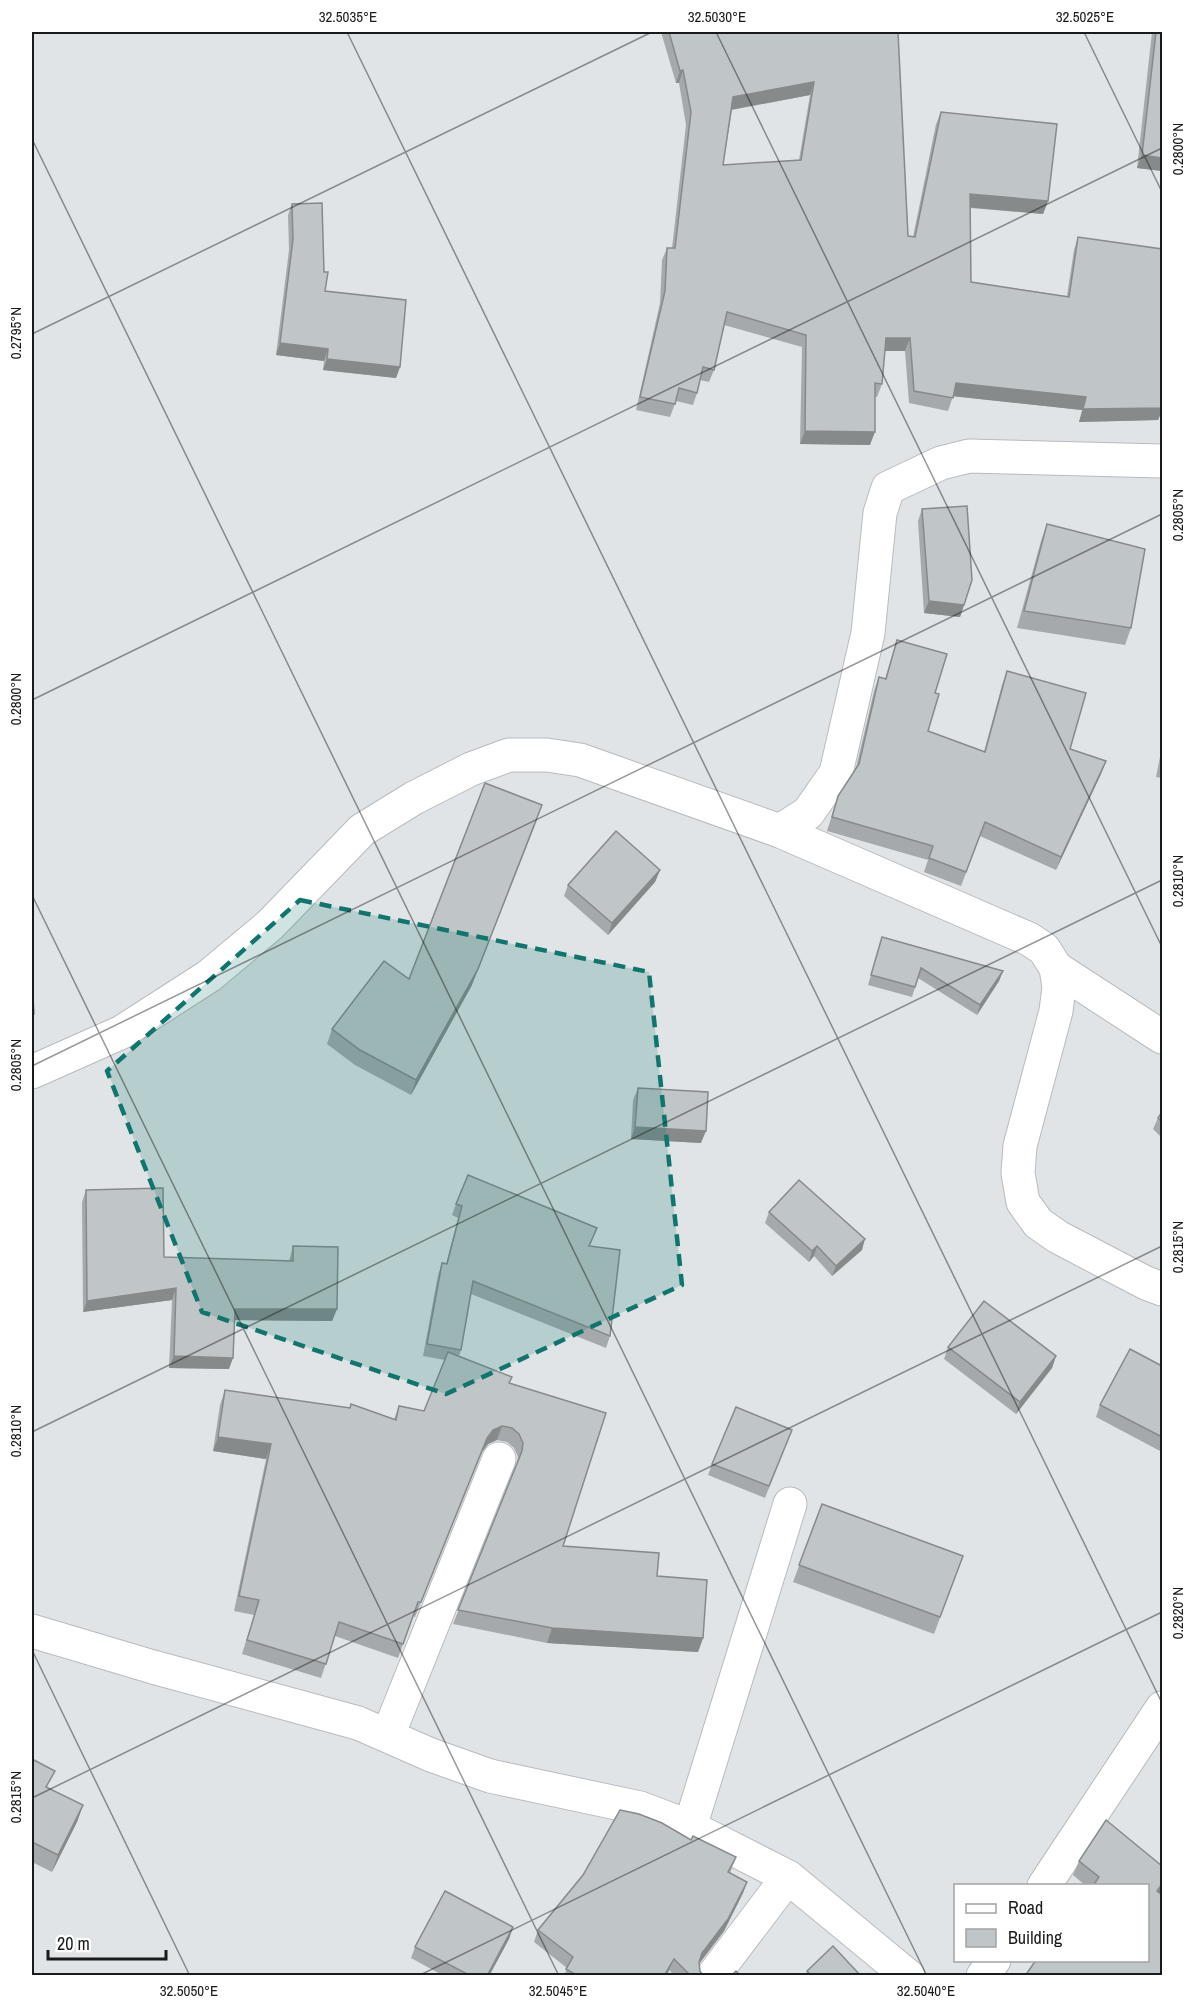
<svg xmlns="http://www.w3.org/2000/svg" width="1194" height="2007" viewBox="0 0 1194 2007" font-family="'Archivo Narrow',sans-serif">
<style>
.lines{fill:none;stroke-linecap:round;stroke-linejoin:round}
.minor-casing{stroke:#b8bbbe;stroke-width:35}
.minor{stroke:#fff;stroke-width:33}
.wall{fill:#a5a9ab;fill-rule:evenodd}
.shaded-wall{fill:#868a8b}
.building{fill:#c0c5c7;stroke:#868a8b;stroke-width:1.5;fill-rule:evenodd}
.marked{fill:#0f766e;fill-opacity:0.2;stroke:#0f766e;stroke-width:4.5;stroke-dasharray:12 8;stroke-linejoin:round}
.ticks{fill:none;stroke:#191a1b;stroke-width:1.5;stroke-opacity:0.45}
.neatline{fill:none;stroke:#191a1b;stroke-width:2}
.ticks-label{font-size:15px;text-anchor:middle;fill:#191a1b}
</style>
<rect width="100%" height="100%" fill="#e1e4e7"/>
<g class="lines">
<defs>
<g id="minor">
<path d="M 780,831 L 808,813 L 836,773 L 868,633 L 880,513 L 888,488 L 941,463 L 969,456 L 1162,461"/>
<path d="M 1056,968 L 1162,1037"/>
<path d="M 32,1072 L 122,1032 L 209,976 L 270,925 L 362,830 L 414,798 L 471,769 L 509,755 L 547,755 L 580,760 L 780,831 L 1029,939 L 1044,949 L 1056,968 L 1059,987 L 1056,1011 L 1020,1146 L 1018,1173 L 1023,1202 L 1038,1223 L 1058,1237 L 1146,1283 L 1162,1289"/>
<path d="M 32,1631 L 153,1667 L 358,1723 L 431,1755 L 490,1776 L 640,1808 L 690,1827 L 788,1877 L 908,1976"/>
<path d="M 388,1735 L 499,1459"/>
<path d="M 690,1827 L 790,1504"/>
<path d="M 1044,1886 L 1162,1708"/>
<path d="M 713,1976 L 788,1877"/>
<path d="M 983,1976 L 994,1960"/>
</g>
</defs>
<use href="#minor" class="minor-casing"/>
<use href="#minor" class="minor"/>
</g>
<g class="wall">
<path d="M 661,32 L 898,32 L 908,236 L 913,237 L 936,124 L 941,112 L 1048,201 L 1043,214 L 970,208 L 971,282 L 1067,296 L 1074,250 L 1078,237 L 1162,410 L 1158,420 L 1079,422 L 1082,410 L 953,396 L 948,411 L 909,403 L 905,351 L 885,351 L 882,384 L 877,397 L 875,397 L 870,445 L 800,444 L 802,347 L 724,325 L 714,370 L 709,382 L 700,380 L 697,393 L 693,405 L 676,401 L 670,417 L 636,410 L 660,303 L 662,260 L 667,248 L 672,248 L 686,125 L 679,83 L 676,83 ZM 810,95 L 799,160 L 723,165 L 732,110 Z"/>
<path d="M 1152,32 L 1162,32 L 1162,171 L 1137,168 Z"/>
<path d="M 292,204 L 324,272 L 325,291 L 400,367 L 396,378 L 323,370 L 324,361 L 276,355 L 289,250 L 288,215 Z"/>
<path d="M 922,509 L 964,605 L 960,617 L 924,613 L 918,521 Z"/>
<path d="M 1047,524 L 1131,628 L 1125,645 L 1017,628 L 1041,541 Z"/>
<path d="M 897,640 L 935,693 L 928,731 L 984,752 L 1002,685 L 1007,671 L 1070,749 L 1106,761 L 1101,774 L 1056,870 L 980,836 L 961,886 L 924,872 L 928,860 L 827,831 L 838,796 L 856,768 L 874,691 L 879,677 L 885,679 Z"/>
<path d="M 1162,747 L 1162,778 L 1156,777 Z"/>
<path d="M 660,870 L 655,882 L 608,935 L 564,896 L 568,885 Z"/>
<path d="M 882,937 L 1003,971 L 999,981 L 977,1015 L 918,978 L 912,997 L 868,985 Z"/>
<path d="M 409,979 L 472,985 L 411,1095 L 355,1065 L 327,1044 L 332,1029 Z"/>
<path d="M 638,1088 L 701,1143 L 631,1139 L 633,1100 Z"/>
<path d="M 1162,1112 L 1162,1138 L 1153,1129 L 1158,1118 Z"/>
<path d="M 86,1190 L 164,1257 L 289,1261 L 293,1246 L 337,1309 L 332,1321 L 235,1320 L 229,1369 L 169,1368 L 172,1300 L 83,1312 L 82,1202 Z"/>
<path d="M 456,1204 L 590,1247 L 610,1336 L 606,1348 L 471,1294 L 461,1350 L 459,1356 L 510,1383 L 563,1546 L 657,1576 L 703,1638 L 698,1652 L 547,1643 L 453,1624 L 517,1464 L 518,1457 L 514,1448 L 507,1442 L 497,1440 L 488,1444 L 482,1452 L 415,1617 L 413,1616 L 398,1658 L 335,1636 L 321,1678 L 242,1654 L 254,1615 L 234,1611 L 266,1459 L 213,1451 L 220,1405 L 225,1390 L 350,1408 L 351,1404 L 394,1419 L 399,1406 L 424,1411 L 445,1360 L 423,1356 L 438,1275 L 442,1263 L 446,1264 L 458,1218 L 452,1215 Z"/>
<path d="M 769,1212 L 862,1250 L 832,1276 L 814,1256 L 809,1262 L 765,1223 Z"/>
<path d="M 948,1347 L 1056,1356 L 1052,1368 L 1016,1414 L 944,1359 Z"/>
<path d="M 1162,1366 L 1162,1452 L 1096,1417 L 1100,1405 Z"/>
<path d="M 792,1430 L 765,1498 L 708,1475 L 712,1464 Z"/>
<path d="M 822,1504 L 963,1556 L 934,1634 L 793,1582 Z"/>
<path d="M 32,1759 L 48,1788 L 83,1805 L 77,1822 L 52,1872 L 32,1862 Z"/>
<path d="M 1106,1820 L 1162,1866 L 1162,1892 L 1161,1894 L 1162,1895 L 1162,1976 L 1025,1976 L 1036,1960 L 1148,1960 L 1148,1886 L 1086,1886 L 1073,1875 L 1079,1861 Z"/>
<path d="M 691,1840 L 736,1857 L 730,1873 L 747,1882 L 743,1893 L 724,1931 L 699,1964 L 700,1971 L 703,1976 L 675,1976 L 669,1970 L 667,1976 L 564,1976 L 567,1968 L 534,1942 L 538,1930 Z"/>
<path d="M 513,1927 L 509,1939 L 489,1976 L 444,1976 L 411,1958 L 415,1947 Z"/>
<path d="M 807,1971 L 861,1976 L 806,1976 Z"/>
</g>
<g class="shaded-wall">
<path d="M 683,70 L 679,83 L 676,83 L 680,71 Z"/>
<path d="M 814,82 L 810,95 L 729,110 L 733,97 Z"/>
<path d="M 1142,155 L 1162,158 L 1162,171 L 1137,168 Z"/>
<path d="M 970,194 L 1048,201 L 1043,214 L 965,207 Z"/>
<path d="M 886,338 L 910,338 L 905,351 L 882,351 Z"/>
<path d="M 280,343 L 328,349 L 324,361 L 276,355 Z"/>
<path d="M 327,359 L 400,367 L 396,378 L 323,370 Z"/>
<path d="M 956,383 L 1086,397 L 1082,410 L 951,396 Z"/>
<path d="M 1162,400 L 1162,411 L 1158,420 L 1079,422 L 1083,409 Z"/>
<path d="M 805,431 L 875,432 L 870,445 L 800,444 Z"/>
<path d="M 929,601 L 964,605 L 960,617 L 924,613 Z"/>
<path d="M 1106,761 L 1101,774 L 1056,870 L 1061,857 Z"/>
<path d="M 537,820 L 472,985 L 411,1095 L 416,1080 Z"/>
<path d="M 660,870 L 655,882 L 608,935 L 612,923 Z"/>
<path d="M 1003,971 L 999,981 L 977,1015 L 980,1005 Z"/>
<path d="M 635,1127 L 706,1131 L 701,1143 L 631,1139 Z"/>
<path d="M 865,1239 L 862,1250 L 832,1276 L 836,1266 Z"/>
<path d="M 817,1246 L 814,1256 L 809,1262 L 812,1251 Z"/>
<path d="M 176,1288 L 172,1300 L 83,1312 L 87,1301 Z"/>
<path d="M 235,1309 L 337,1309 L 332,1321 L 231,1320 Z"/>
<path d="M 174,1356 L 233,1358 L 229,1369 L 169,1368 Z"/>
<path d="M 1056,1356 L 1052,1368 L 1016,1414 L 1020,1402 Z"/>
<path d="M 502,1426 L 497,1440 L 488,1444 L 482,1452 L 415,1617 L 487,1438 L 493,1430 Z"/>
<path d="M 218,1437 L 271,1444 L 266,1459 L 213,1451 Z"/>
<path d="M 552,1628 L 703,1638 L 698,1652 L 547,1643 Z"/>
<path d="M 83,1805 L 77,1822 L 52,1872 L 58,1855 Z"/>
<path d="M 747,1882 L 743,1893 L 724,1931 L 698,1965 L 702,1953 Z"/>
<path d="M 1162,1884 L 1162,1892 L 1151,1906 L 1157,1891 Z"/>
<path d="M 513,1927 L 509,1939 L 489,1976 L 487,1976 Z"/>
<path d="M 674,1959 L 669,1970 L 667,1976 L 664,1976 Z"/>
</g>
<g class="building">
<path d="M 669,32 L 898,32 L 908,236 L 915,237 L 941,112 L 1057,124 L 1048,201 L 970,194 L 971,282 L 1069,297 L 1078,237 L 1162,249 L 1162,408 L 1083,409 L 1086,397 L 956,383 L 953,398 L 914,391 L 910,338 L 886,338 L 882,384 L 875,383 L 875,432 L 805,431 L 806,335 L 727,312 L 714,370 L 703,367 L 697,393 L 679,388 L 675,404 L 640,397 L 665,291 L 667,248 L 675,248 L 691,112 L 683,70 L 680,71 ZM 814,82 L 801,160 L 723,165 L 733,97 Z"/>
<path d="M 1156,32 L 1162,32 L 1162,158 L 1142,155 Z"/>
<path d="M 322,203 L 324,272 L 328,272 L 325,291 L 406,300 L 400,367 L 327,359 L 328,349 L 280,343 L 293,239 L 292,204 Z"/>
<path d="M 967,506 L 972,580 L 964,605 L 929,601 L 922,509 Z"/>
<path d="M 1047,524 L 1145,549 L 1131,628 L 1024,611 Z"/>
<path d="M 897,640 L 947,654 L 935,693 L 939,694 L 928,731 L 985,752 L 1007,671 L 1086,693 L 1070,749 L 1106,761 L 1061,857 L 985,822 L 966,872 L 929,858 L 933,846 L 832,817 L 838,796 L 859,764 L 879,677 L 886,679 Z"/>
<path d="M 485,783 L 542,805 L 478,969 L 416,1080 L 360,1050 L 332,1029 L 384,961 L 409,979 Z"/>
<path d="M 616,831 L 660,870 L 612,923 L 568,885 Z"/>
<path d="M 882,937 L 1003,971 L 980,1005 L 921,968 L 915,987 L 871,975 Z"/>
<path d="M 32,978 L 34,1014 L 32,1014 Z"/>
<path d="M 638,1088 L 708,1092 L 706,1131 L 635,1127 Z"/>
<path d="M 1162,1112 L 1162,1122 L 1158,1118 Z"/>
<path d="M 468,1175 L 597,1228 L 589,1246 L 620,1250 L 610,1336 L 473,1281 L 461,1350 L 427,1344 L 442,1263 L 447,1264 L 462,1206 L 456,1204 Z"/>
<path d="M 799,1180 L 865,1239 L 836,1266 L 817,1246 L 812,1251 L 769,1212 Z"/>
<path d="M 163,1188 L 164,1257 L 293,1261 L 293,1246 L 338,1247 L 337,1309 L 235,1309 L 233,1358 L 174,1356 L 176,1288 L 87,1301 L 86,1190 Z"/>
<path d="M 984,1301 L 1056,1356 L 1020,1402 L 948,1347 Z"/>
<path d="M 1130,1349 L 1162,1366 L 1162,1437 L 1100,1405 Z"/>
<path d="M 448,1352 L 512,1377 L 509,1383 L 606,1413 L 563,1546 L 659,1553 L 657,1576 L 707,1580 L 703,1638 L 552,1628 L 458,1610 L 522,1451 L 523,1443 L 519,1434 L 512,1428 L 502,1426 L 493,1430 L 487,1438 L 421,1602 L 418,1602 L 403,1644 L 339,1622 L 326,1664 L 247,1640 L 259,1600 L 239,1596 L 271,1444 L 218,1437 L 225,1390 L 350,1408 L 351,1404 L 396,1420 L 399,1406 L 424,1411 Z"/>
<path d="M 736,1407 L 792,1430 L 769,1486 L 712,1464 Z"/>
<path d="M 822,1504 L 963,1556 L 940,1617 L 799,1565 Z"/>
<path d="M 32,1759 L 55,1771 L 46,1787 L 83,1805 L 58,1855 L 32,1842 Z"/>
<path d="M 620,1810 L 639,1814 L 662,1823 L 691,1840 L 693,1836 L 736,1857 L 728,1872 L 747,1882 L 728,1919 L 702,1953 L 699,1962 L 700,1971 L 703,1976 L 691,1976 L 674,1959 L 664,1976 L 578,1976 L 566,1969 L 573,1957 L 538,1930 L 583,1875 Z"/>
<path d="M 1106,1820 L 1162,1866 L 1162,1884 L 1157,1891 L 1162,1895 L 1162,1976 L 1025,1976 L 1036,1960 L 1148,1960 L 1148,1886 L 1093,1886 L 1099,1877 L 1079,1861 Z"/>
<path d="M 445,1891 L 513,1927 L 487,1976 L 471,1976 L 415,1947 Z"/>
<path d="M 833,1946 L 861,1976 L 812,1976 L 807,1971 Z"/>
<path d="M 736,1971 L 741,1976 L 731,1976 Z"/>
</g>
<path class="marked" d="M 300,900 L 649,972 L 682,1285 L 446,1394 L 202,1312 L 107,1071 Z"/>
<path class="ticks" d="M 347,32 L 1162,1703M 716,32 L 1162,947M 1084,32 L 1162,192M 32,139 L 927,1976M 32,334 L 652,32M 32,700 L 1162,148M 32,895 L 559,1976M 32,1066 L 1162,514M 32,1432 L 1162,880M 32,1650 L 190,1976M 32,1798 L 1162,1246M 418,1976 L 1162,1612"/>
<rect width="1194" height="2007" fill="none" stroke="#ffffff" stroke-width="66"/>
<rect x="954" y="1884" width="195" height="78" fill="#ffffff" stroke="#a3a3a4" stroke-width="1.5"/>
<rect x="966" y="1904" width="30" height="9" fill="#ffffff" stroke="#a3a3a4" stroke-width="1.5"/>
<text x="1008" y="1914" font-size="18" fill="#191a1b">Road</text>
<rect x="966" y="1929" width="30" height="18" fill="#c0c5c7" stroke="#a3a3a4" stroke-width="1.5"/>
<text x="1008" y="1944" font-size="18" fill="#191a1b">Building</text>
<path d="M48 1950v9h118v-9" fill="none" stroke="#191a1b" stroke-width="3"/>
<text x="57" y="1950" font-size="18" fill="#191a1b" stroke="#ffffff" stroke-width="4.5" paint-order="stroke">20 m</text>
<rect x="33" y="33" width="1128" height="1941" class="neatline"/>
<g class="ticks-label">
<text x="348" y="22">32.5035°E</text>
<text x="717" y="22">32.5030°E</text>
<text x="1085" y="22">32.5025°E</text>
<text transform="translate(1178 149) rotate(-90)" y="5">0.2800°N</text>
<text transform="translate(16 333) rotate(-90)" y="5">0.2795°N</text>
<text transform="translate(1178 515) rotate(-90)" y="5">0.2805°N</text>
<text transform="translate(16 699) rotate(-90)" y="5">0.2800°N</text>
<text transform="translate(1178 881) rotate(-90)" y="5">0.2810°N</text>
<text transform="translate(16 1065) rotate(-90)" y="5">0.2805°N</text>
<text transform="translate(1178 1247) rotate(-90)" y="5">0.2815°N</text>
<text transform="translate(16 1431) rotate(-90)" y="5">0.2810°N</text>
<text transform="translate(1178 1613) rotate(-90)" y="5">0.2820°N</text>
<text transform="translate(16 1797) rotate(-90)" y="5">0.2815°N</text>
<text x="189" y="1996">32.5050°E</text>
<text x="558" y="1996">32.5045°E</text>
<text x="926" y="1996">32.5040°E</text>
</g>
</svg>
